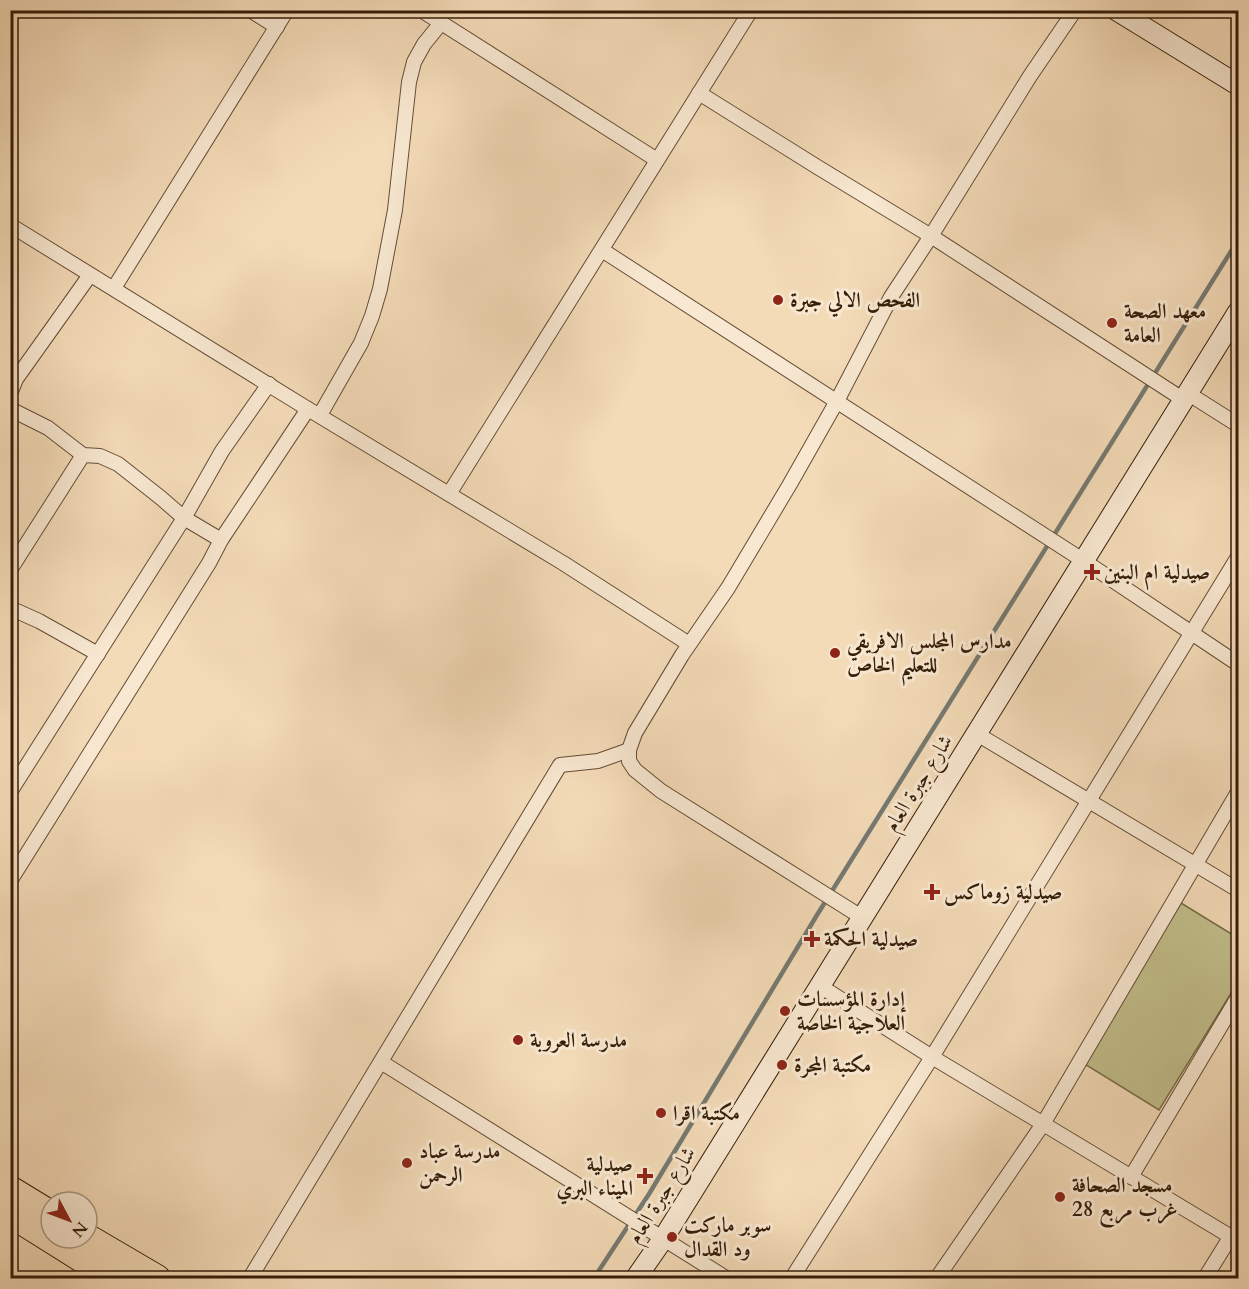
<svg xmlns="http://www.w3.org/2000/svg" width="1249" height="1289" viewBox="0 0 1249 1289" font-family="Cardo,Amiri,serif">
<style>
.green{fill:#c1be8b;stroke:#7b6e4a;stroke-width:1.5}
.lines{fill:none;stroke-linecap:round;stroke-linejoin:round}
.stream{stroke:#767a73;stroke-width:4.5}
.street-casing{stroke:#654c34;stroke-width:16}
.secondary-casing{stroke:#351d08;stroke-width:22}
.highway-casing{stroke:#351d08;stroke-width:28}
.street{stroke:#f8e8d1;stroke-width:14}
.secondary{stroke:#f8e8d1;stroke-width:20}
.highway{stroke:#f4dbb8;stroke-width:26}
.poi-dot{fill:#8f2418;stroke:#f8e8d1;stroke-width:2}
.labels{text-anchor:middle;stroke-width:6;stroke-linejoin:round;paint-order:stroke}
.poi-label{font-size:21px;font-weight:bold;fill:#351d08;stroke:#f8e8d1;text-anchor:start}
.street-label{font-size:21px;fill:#351d08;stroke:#f8e8d1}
</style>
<rect width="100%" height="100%" fill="#f4dbb8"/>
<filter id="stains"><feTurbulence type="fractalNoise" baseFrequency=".00333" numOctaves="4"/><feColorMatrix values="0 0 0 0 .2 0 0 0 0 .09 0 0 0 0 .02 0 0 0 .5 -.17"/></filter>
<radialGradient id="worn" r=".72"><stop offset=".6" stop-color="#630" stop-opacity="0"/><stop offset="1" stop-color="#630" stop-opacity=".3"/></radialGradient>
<path class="green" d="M 1181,903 L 1238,938 L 1238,982 L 1159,1110 L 1083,1063 Z"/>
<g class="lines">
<path class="stream" d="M 594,1278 L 649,1194 L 817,915 L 1238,240"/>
<defs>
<g id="street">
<path d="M 250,10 L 277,27"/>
<path d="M 421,10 L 657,160"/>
<path d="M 699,93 L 819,168 L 931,236 L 1184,400"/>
<path d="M 10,225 L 308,409 L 563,563 L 689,644"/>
<path d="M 602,250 L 1084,561 L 1238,664"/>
<path d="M 114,288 L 287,10"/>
<path d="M 10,394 L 16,379 L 90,275"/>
<path d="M 1189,394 L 1238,425"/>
<path d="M 10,409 L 48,428 L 83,455 L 100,456 L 118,464 L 161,498 L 184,518 L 221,540"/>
<path d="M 320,415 L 361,343 L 372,316 L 380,289 L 395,210 L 409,82 L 414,62 L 424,44 L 441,23"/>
<path d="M 449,494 L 751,10"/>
<path d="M 10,570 L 83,455"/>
<path d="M 10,608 L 39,621 L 98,654"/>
<path d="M 977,734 L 1238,890"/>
<path d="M 10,792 L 184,518 L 222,451 L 269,384"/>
<path d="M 10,881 L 209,563 L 221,540 L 308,409"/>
<path d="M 863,918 L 661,791 L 635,770 L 629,761 L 629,750 L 635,733 L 682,655 L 728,588 L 790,484 L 837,401 L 891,297 L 931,236 L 1030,76 L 1075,10"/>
<path d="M 820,986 L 932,1057 L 1238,1241"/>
<path d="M 381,1062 L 726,1278"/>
<path d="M 1131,1177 L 1238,997"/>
<path d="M 250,1278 L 560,765 L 598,761 L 629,750"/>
<path d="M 792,1278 L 932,1057 L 1238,557"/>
<path d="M 937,1278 L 1043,1124 L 1238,792"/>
<path d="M 1205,1278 L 1231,1236"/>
</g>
<g id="secondary">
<path d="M 1116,10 L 1238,85"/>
<path d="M 636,1278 L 663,1239 L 1238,312"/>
</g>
<g id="highway">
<path d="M 10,1189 L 51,1214"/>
<path d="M 10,1214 L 112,1278"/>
<path d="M 87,1237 L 157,1278"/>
</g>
</defs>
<use href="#street" class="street-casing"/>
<use href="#secondary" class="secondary-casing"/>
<use href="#highway" class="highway-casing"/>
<use href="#street" class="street"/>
<use href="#secondary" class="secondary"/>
<use href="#highway" class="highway"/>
</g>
<g class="poi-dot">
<circle cx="778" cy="300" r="6"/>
<circle cx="1112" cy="323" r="6"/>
<path d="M1089 563h6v6h6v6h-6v6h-6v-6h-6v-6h6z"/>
<circle cx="835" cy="653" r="6"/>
<path d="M929 883h6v6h6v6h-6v6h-6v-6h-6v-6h6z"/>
<path d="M809 930h6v6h6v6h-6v6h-6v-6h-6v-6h6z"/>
<circle cx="785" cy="1011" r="6"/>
<circle cx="518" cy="1040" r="6"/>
<circle cx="782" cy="1065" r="6"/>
<circle cx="661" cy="1113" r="6"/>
<circle cx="407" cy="1163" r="6"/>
<path d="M642 1167h6v6h6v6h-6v6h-6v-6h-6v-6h6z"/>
<circle cx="1060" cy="1197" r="6"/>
<circle cx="672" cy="1237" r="6"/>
</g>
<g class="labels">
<g class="poi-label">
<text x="790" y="307">الفحص الالي جبرة</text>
<text x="1124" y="318">معهد الصحة<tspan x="1124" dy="24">العامة</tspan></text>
<text x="1104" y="579">صيدلية ام البنين</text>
<text x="847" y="648">مدارس المجلس الافريقي<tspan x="847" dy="24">للتعليم الخاص</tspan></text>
<text x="944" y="899">صيدلية زوماكس</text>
<text x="824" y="946">صيدلية الحكمة</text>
<text x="797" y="1006">إدارة المؤسسات<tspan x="797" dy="24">العلاجية الخاصة</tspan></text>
<text x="530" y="1047">مدرسة العروبة</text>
<text x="794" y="1072">مكتبة المجرة</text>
<text x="673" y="1120">مكتبة اقرا</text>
<text x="419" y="1158">مدرسة عباد<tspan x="419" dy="24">الرحمن</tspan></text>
<text x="633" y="1171" text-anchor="end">صيدلية<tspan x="633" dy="24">الميناء البري</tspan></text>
<text x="1072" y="1192">مسجد الصحافة<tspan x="1072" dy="24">غرب مربع 28</tspan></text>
<text x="684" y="1232">سوبر ماركت<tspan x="684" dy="24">ود القدال</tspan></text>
</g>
<g class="street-label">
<text transform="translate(918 783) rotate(-58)" y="7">شارع جبرة العام</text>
<text transform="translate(661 1195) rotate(-58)" y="7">شارع جبرة العام</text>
</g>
</g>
<rect width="1249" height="1289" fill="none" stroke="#f4dbb8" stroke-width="36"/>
<rect x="12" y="12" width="1225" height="1265" fill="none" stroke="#351d08" stroke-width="3"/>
<rect x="18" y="18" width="1213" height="1253" fill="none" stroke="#351d08" stroke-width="1.5"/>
<g transform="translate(69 1220) rotate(131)"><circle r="28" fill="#f8e8d1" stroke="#aa9781" stroke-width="1.5"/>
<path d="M0-4.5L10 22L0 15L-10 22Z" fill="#8f2418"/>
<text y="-9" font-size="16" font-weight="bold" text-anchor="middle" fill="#351d08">N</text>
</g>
<rect width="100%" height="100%" filter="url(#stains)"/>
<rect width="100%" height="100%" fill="url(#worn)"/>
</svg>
